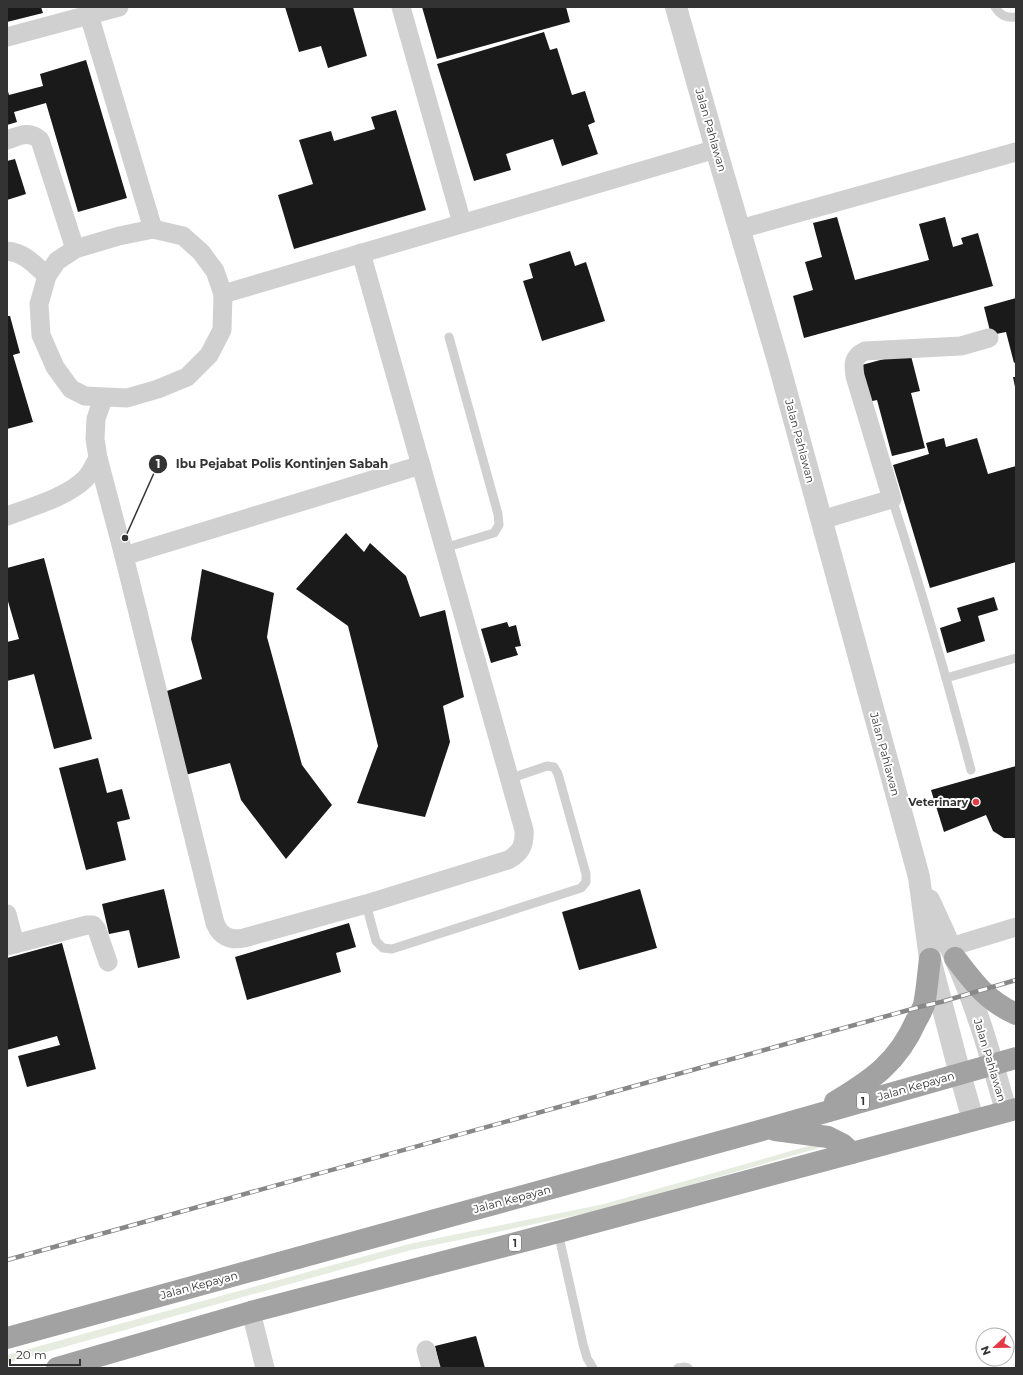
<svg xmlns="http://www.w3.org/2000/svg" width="1023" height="1375" viewBox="0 0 1023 1375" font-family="Montserrat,sans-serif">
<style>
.green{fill:#e6ecdf}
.building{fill:#1a1a1a}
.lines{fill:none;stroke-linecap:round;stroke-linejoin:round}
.service{stroke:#d0d0d0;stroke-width:9}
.minor{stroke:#d0d0d0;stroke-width:19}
.tertiary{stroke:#d0d0d0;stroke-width:22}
.trunk{stroke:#a2a2a2;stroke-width:22}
.rail-casing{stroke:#888;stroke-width:4.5}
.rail{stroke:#fff;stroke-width:3;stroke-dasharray:9;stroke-linecap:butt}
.poi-dot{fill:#e63946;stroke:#fff;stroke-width:1.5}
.labels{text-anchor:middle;stroke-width:4;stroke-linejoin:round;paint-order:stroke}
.shield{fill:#fff;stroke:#707070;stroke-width:1}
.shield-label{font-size:10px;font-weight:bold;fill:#333}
.street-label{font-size:11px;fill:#333;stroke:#fff}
.poi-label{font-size:11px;font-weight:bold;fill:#333;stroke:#fff;text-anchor:end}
.leader{fill:none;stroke:#333;stroke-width:1.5}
.callout-dot{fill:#333;stroke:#fff;stroke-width:1.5}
.mark-label{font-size:12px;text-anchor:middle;font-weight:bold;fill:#fff}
.callout-label{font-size:12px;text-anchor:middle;font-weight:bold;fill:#333;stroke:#fff;stroke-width:4;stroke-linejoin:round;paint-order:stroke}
</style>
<rect width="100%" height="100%" fill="#fff"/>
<path class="green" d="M 832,1141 L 833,1144 L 606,1209 L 411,1250 L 7,1363 L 7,1355 L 409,1244 L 604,1204 L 805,1147 Z"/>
<g class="building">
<path d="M 7,7 L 41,7 L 43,13 L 7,22 Z"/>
<path d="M 285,7 L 353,7 L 367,56 L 328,68 L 321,46 L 299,52 Z"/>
<path d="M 422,7 L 566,7 L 570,22 L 437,59 Z"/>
<path d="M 544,32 L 550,50 L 557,48 L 572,95 L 585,91 L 595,122 L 588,125 L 598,154 L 562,166 L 553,139 L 506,154 L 511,170 L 474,181 L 437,64 Z"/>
<path d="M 86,60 L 127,198 L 78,212 L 46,103 L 14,112 L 17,122 L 7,125 L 7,88 L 9,95 L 43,86 L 40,74 Z"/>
<path d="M 396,110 L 426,210 L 294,249 L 278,195 L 313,184 L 299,140 L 331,131 L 334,141 L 375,129 L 371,117 Z"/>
<path d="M 15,159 L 26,194 L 7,200 L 7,161 Z"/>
<path d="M 837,217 L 855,280 L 929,260 L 919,224 L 945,217 L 953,247 L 963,244 L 961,238 L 978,233 L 993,286 L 804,338 L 793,296 L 813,290 L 805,262 L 822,257 L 813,223 Z"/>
<path d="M 570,251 L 575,266 L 586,262 L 605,321 L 542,341 L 523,281 L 533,278 L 529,264 Z"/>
<path d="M 1016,298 L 1016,362 L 1014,363 L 1006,332 L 991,335 L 984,307 Z"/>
<path d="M 7,316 L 10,316 L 20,353 L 13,355 L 33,422 L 7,429 Z"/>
<path d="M 910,352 L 920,391 L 911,393 L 925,448 L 892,456 L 877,400 L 868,402 L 858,366 Z"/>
<path d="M 1013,377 L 1016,377 L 1016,387 L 1015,387 Z"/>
<path d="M 944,438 L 946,447 L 977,438 L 988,474 L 1016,466 L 1016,562 L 930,588 L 893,465 L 929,454 L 926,443 Z"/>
<path d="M 346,533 L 364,552 L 370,543 L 406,576 L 420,617 L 445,610 L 464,697 L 443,706 L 450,742 L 425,817 L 357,803 L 378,746 L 348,626 L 296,589 Z"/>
<path d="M 44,558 L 92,739 L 54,749 L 34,674 L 7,681 L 7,642 L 19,639 L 7,598 L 7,568 Z"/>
<path d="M 202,569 L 274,593 L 267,637 L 302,765 L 332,805 L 286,859 L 241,800 L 230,763 L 185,775 L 161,693 L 202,679 L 191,639 Z"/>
<path d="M 994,597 L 998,610 L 978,616 L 985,641 L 947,653 L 940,628 L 961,621 L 957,608 Z"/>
<path d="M 507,622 L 509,627 L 516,625 L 521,646 L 515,647 L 518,655 L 491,663 L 481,629 Z"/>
<path d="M 98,758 L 107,793 L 122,789 L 130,819 L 117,822 L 126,860 L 86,870 L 59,768 Z"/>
<path d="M 1016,766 L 1016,838 L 1004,838 L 993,831 L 986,815 L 944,832 L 931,790 Z"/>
<path d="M 164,889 L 180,958 L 138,968 L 129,930 L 109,934 L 102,904 Z"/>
<path d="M 640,889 L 657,948 L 579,970 L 562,912 Z"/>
<path d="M 349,923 L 356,947 L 336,953 L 341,972 L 247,1000 L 235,957 Z"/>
<path d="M 62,943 L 96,1069 L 27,1087 L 18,1056 L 60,1045 L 57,1036 L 7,1050 L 7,958 Z"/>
<path d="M 476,1336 L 485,1368 L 440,1368 L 435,1346 Z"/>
</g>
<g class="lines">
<g class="service">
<path d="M 995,7 C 1001,16 1006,18 1016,17"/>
<path d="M 892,499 C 921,588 947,679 971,770"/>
<path d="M 444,548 L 494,533 L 499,525 L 498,514 L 449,337"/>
<path d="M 946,678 L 1016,658"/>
<path d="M 366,904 L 376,941 L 383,948 L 392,949 L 581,888 L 586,882 L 586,874 L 558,774 L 554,767 L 547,766 L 509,779"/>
<path d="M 558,1232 L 583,1344 L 587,1358 L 593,1368"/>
<path d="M 678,1368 L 685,1367 L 688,1368"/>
</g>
<g class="minor">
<path d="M 119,7 L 89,15 L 153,229"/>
<path d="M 401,7 L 462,223"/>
<path d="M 7,37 L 89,15 L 87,7"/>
<path d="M 7,140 C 19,136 29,130 40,140 L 75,249"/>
<path d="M 153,229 L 183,236 L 201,252 L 215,271 L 223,294 L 222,330 L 209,355 L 187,377 L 158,389 L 127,398 L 85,396 L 71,389 L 55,367 L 41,335 L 39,304 L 47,276 L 57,261 L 75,249 L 119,236 Z"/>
<path d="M 740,229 L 1016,152"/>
<path d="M 7,251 C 25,253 34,264 47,276"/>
<path d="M 223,294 L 716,149"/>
<path d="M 103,398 L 96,419 L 95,439 L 98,458 L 124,556 L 215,923 C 220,936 230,941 244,938 L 366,904 L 508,860 C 521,853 525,845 524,830 L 361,253"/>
<path d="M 7,516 C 31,507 67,497 85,479 C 91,473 94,465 98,458"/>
<path d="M 821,520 L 892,499 L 855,376 C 853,363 853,357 865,351 L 961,346 L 989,338"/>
<path d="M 124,556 L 421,465"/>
<path d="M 7,914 L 15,944"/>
<path d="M 7,946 L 87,925 L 93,925 L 97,930 L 108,962"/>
<path d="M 950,947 L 1016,927"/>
<path d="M 251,1312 L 265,1368"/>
<path d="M 426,1350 L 431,1368"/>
</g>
<g class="tertiary">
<path d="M 676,7 L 716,149 L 778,361 L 919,877 L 930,959 L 960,1074 L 973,1120"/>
<path d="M 929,900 C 938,919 947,939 955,958 C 977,1007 992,1060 1006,1111"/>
</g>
<g class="trunk">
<path d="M 955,958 C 974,983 987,1001 1016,1014"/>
<path d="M 835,1102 C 872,1080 898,1062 916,1021 C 919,1016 922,1010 924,1005 C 927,990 928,974 930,959"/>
<path d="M 775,1130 L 828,1137 L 842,1144 L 852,1153"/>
<path d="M 7,1338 L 766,1129 L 1016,1058"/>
<path d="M 57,1368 L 251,1312 L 558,1232 L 1016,1109"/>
</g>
<defs>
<path id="rail" d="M 7,1260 L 923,1006 L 941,1002 L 1016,980"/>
</defs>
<use href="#rail" class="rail-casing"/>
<use href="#rail" class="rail"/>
</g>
<circle class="poi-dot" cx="976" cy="802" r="4"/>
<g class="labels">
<g class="shield">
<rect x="857" y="1093" width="12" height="16" rx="3"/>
<rect x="509" y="1235" width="12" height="16" rx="3"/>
</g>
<g class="shield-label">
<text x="863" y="1105">1</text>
<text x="515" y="1247">1</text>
</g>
<g class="street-label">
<text transform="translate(711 130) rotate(74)" y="4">Jalan Pahlawan</text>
<text transform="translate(800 441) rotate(75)" y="4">Jalan Pahlawan</text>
<text transform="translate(885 754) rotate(75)" y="4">Jalan Pahlawan</text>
<text transform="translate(990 1060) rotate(73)" y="4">Jalan Pahlawan</text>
<text transform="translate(916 1086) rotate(-16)" y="4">Jalan Kepayan</text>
<text transform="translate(512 1199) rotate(-15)" y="4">Jalan Kepayan</text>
<text transform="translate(199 1285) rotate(-15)" y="4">Jalan Kepayan</text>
</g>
<g class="poi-label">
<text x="968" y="806">Veterinary</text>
</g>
</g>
<path class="leader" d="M125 538L158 464"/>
<g class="callout-dot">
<circle cx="125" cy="538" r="4"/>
<circle cx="158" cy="464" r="10"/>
</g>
<g class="mark-label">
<text x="158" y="468">1</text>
</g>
<g class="callout-label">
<text x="282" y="468">Ibu Pejabat Polis Kontinjen Sabah</text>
</g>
<rect width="1023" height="1375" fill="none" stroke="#333333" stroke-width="16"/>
<g transform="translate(995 1347) rotate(248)"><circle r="19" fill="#ffffff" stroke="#adadad"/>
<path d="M0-3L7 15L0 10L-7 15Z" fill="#e63946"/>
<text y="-6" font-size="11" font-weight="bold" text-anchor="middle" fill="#333333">N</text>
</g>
<path d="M10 1359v6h70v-6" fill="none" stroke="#333333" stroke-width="2"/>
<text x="16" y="1359" font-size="12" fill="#333333" stroke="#ffffff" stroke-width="3" paint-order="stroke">20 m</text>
</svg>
